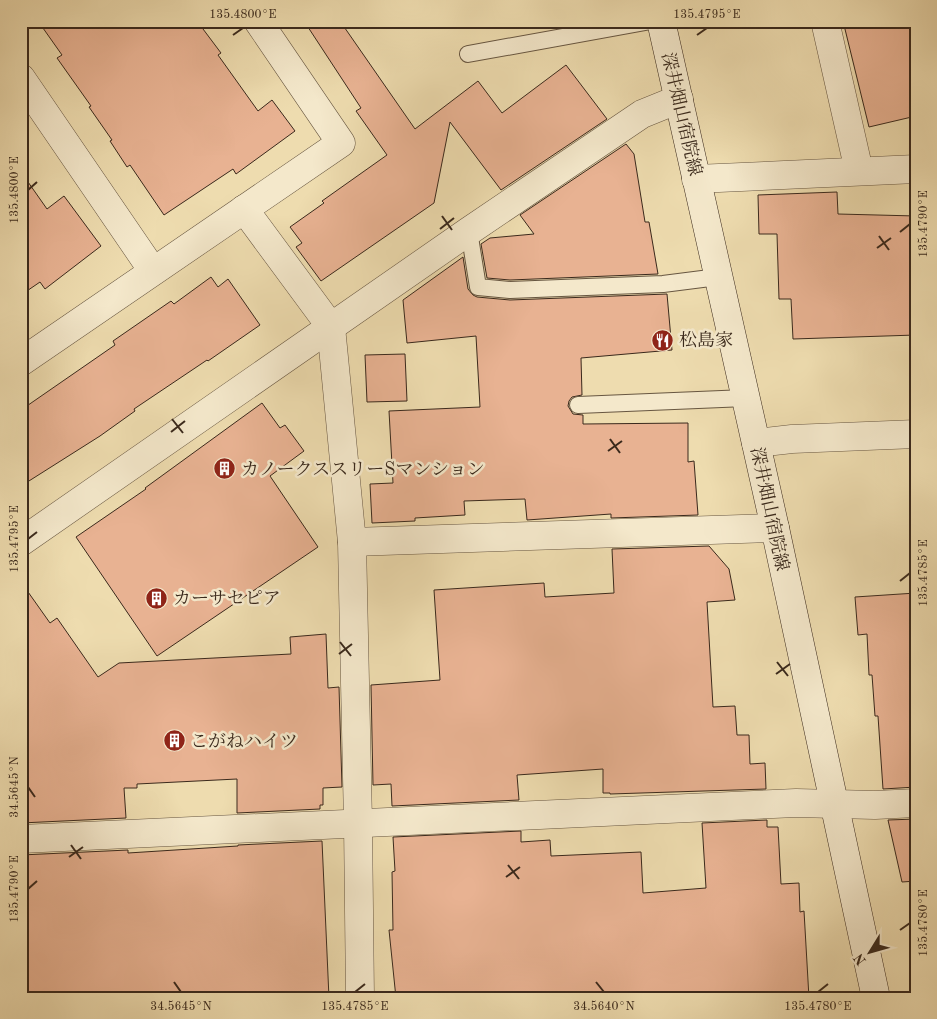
<svg xmlns="http://www.w3.org/2000/svg" width="937" height="1019" viewBox="0 0 937 1019" font-family="'Old Standard TT','Noto Serif JP',serif">
<style>
.building{fill:#e8b292;stroke:#3a291c}
.lines{fill:none;stroke-linecap:round;stroke-linejoin:round}
.service-casing{stroke:#675641;stroke-width:18}
.minor-casing{stroke:#675641;stroke-width:29}
.secondary-casing{stroke:#3a291c;stroke-width:29}
.service{stroke:#f4e8cb;stroke-width:16}
.minor{stroke:#f4e8cb;stroke-width:28}
.secondary{stroke:#f4e8cb;stroke-width:28}
.ticks{fill:none;stroke:#3a291c;stroke-width:2}
.labels{text-anchor:middle;stroke-width:5;stroke-linejoin:round;paint-order:stroke}
.street-label{font-size:18px;fill:#3a291c;stroke:#f4e8cb}
.poi-label{font-size:18px;fill:#3a291c;stroke:#f4e8cb;text-anchor:start}
.neatline{fill:none;stroke:#3a291c;stroke-width:2}
.ticks-label{font-size:12px;text-anchor:middle;fill:#3a291c}
</style>
<rect width="100%" height="100%" fill="#eedcaf"/>
<filter id="stains"><feTurbulence type="fractalNoise" baseFrequency=".004" numOctaves="4"/><feColorMatrix values="0 0 0 0 .2 0 0 0 0 .09 0 0 0 0 .02 0 0 0 .5 -.17"/></filter>
<radialGradient id="worn" r=".72"><stop offset=".6" stop-color="#630" stop-opacity="0"/><stop offset="1" stop-color="#630" stop-opacity=".3"/></radialGradient>
<g class="building">
<path d="M 38,21 L 197,21 L 221,53 L 218,55 L 258,111 L 272,100 L 295,131 L 236,174 L 233,169 L 164,215 L 130,165 L 127,167 L 110,141 L 112,140 L 89,107 L 91,106 L 57,58 L 62,55 Z"/>
<path d="M 304,21 L 340,21 L 415,129 L 478,81 L 502,113 L 566,65 L 607,119 L 501,190 L 450,122 L 434,203 L 321,281 L 296,247 L 302,243 L 290,227 L 324,203 L 322,201 L 387,155 L 356,111 L 361,108 Z"/>
<path d="M 843,21 L 916,21 L 916,116 L 869,127 Z"/>
<path d="M 626,144 L 634,154 L 645,222 L 649,222 L 658,274 L 510,280 L 487,278 L 481,244 L 490,238 L 534,234 L 520,215 Z"/>
<path d="M 21,172 L 47,209 L 64,196 L 101,246 L 45,289 L 40,282 L 21,295 Z"/>
<path d="M 837,192 L 838,214 L 916,216 L 916,335 L 793,339 L 791,299 L 779,299 L 777,234 L 759,234 L 758,195 Z"/>
<path d="M 463,257 L 468,289 L 473,295 L 477,297 L 510,300 L 667,294 L 672,350 L 581,358 L 582,395 L 572,397 L 569,401 L 568,406 L 573,414 L 583,415 L 583,424 L 688,423 L 688,462 L 694,461 L 698,515 L 611,518 L 611,514 L 527,520 L 525,499 L 464,501 L 465,515 L 415,518 L 415,521 L 372,523 L 370,484 L 393,483 L 389,411 L 480,407 L 476,336 L 407,343 L 403,300 Z"/>
<path d="M 211,277 L 218,287 L 228,279 L 260,325 L 208,361 L 207,360 L 134,409 L 135,411 L 100,436 L 21,486 L 21,410 L 115,345 L 113,341 L 171,301 L 174,304 Z"/>
<path d="M 405,354 L 407,401 L 367,402 L 365,355 Z"/>
<path d="M 262,403 L 280,428 L 285,425 L 304,451 L 270,476 L 318,547 L 157,656 L 76,537 L 146,489 L 145,488 Z"/>
<path d="M 709,546 L 729,569 L 735,600 L 707,602 L 713,707 L 735,706 L 737,735 L 749,735 L 750,764 L 765,763 L 766,789 L 610,794 L 610,793 L 603,793 L 603,769 L 517,775 L 519,800 L 392,806 L 391,784 L 373,785 L 371,685 L 440,680 L 434,590 L 544,583 L 545,597 L 614,593 L 612,549 Z"/>
<path d="M 21,582 L 50,623 L 57,618 L 98,677 L 119,663 L 291,654 L 290,637 L 326,634 L 328,688 L 339,687 L 342,787 L 323,788 L 323,805 L 320,805 L 320,809 L 237,813 L 237,779 L 137,784 L 137,788 L 124,788 L 126,818 L 21,823 Z"/>
<path d="M 916,593 L 916,787 L 883,789 L 878,716 L 875,716 L 872,675 L 869,675 L 867,634 L 858,635 L 855,597 Z"/>
<path d="M 916,819 L 916,881 L 902,882 L 888,820 Z"/>
<path d="M 767,820 L 767,827 L 778,827 L 781,884 L 799,883 L 800,912 L 804,911 L 809,998 L 396,998 L 389,930 L 393,930 L 392,872 L 395,871 L 393,837 L 521,831 L 521,842 L 550,840 L 551,856 L 641,852 L 643,893 L 706,888 L 702,823 Z"/>
<path d="M 322,841 L 329,998 L 21,998 L 21,855 L 128,850 L 128,853 L 238,846 L 238,845 Z"/>
</g>
<g class="lines">
<defs>
<g id="service">
<path d="M 468,54 L 651,21"/>
<path d="M 469,231 L 478,287 L 510,290 L 663,284 L 718,277"/>
<path d="M 578,405 L 746,398"/>
</g>
<g id="minor">
<path d="M 825,21 L 859,171"/>
<path d="M 21,78 L 153,271"/>
<path d="M 696,179 L 916,169"/>
<path d="M 244,209 L 331,327 L 352,542 L 358,823 L 360,998"/>
<path d="M 21,362 L 341,143 L 258,21"/>
<path d="M 756,443 L 792,439 L 916,434"/>
<path d="M 21,542 L 469,231 L 642,114 L 679,99"/>
<path d="M 352,542 L 775,528"/>
<path d="M 21,839 L 796,803 L 875,805 L 916,803"/>
</g>
<path id="secondary" d="M 661,21 L 775,528 L 876,998"/>
</defs>
<use href="#service" class="service-casing"/>
<use href="#minor" class="minor-casing"/>
<use href="#secondary" class="secondary-casing"/>
<use href="#service" class="service"/>
<use href="#minor" class="minor"/>
<use href="#secondary" class="secondary"/>
</g>
<path class="ticks" d="M 233,35 L 243,28M 697,35 L 707,28M 28,190 L 37,182M 442,216 L 452,230M 440,229 L 454,218M 900,232 L 910,224M 879,236 L 889,250M 877,248 L 891,238M 172,419 L 183,433M 171,432 L 185,421M 610,439 L 620,453M 608,451 L 622,441M 28,539 L 37,532M 900,581 L 910,573M 340,642 L 351,656M 339,654 L 352,644M 777,662 L 788,676M 776,674 L 790,664M 28,787 L 35,797M 71,845 L 81,859M 69,857 L 83,847M 508,865 L 519,879M 506,877 L 520,867M 28,889 L 37,881M 900,930 L 910,923M 174,982 L 181,992M 596,982 L 604,992M 355,992 L 365,984M 818,992 L 828,984"/>
<defs>
<symbol id="restaurant-disc" viewBox="-11 -11 22 22"><circle r="9.5" fill="#8f2418" stroke="#f4e8cb"/><path d="M-5-6h1v4h1v-4h1v4h1v-4h1v5L-1.5 .5V6h-2V.5L-5-1ZM5-6V6H3V1.5H1.5Q1.5-4 5-6Z" fill="#fff"/></symbol>
<symbol id="building-disc" viewBox="-11 -11 22 22"><circle r="9.5" fill="#8f2418" stroke="#f4e8cb"/><path d="M-4-6H4V6H1V3H-1V6H-4ZM-2.5-4.3h1.7v1.8h-1.7ZM.8-4.3h1.7v1.8H.8ZM-2.5-1h1.7V.8h-1.7ZM.8-1h1.7V.8H.8Z" fill="#fff"/></symbol>
</defs>
<g fill-rule="evenodd">
<use href="#restaurant-disc" x="650" y="328" width="25" height="25"/>
<use href="#building-disc" x="212" y="456" width="25" height="25"/>
<use href="#building-disc" x="144" y="586" width="25" height="25"/>
<use href="#building-disc" x="162" y="728" width="25" height="25"/>
</g>
<g class="labels">
<g class="street-label">
<text transform="translate(682 114) rotate(77)" y="6">深井畑山宿院線</text>
<text transform="translate(770 509) rotate(78)" y="6">深井畑山宿院線</text>
</g>
<g class="poi-label">
<text x="679" y="346">松島家</text>
<text x="241" y="475">カノークススリーSマンション</text>
<text x="173" y="604">カーサセピア</text>
<text x="190" y="747">こがねハイツ</text>
</g>
</g>
<rect width="937" height="1019" fill="none" stroke="#eedcaf" stroke-width="55"/>
<g transform="translate(870 952) rotate(233)" stroke="#f4e8cb" stroke-width="4" paint-order="stroke">
<path d="M0-4L9 19L0 12L-9 19Z" fill="#3a291c"/>
<text y="-8" font-size="14" font-weight="bold" text-anchor="middle" fill="#3a291c">N</text>
</g>
<rect x="28" y="28" width="882" height="964" class="neatline"/>
<g class="ticks-label">
<text x="243" y="18">135.4800°E</text>
<text x="707" y="18">135.4795°E</text>
<text transform="translate(14 190) rotate(-90)" y="4">135.4800°E</text>
<text transform="translate(923 224) rotate(-90)" y="4">135.4790°E</text>
<text transform="translate(14 539) rotate(-90)" y="4">135.4795°E</text>
<text transform="translate(923 573) rotate(-90)" y="4">135.4785°E</text>
<text transform="translate(14 787) rotate(-90)" y="4">34.5645°N</text>
<text transform="translate(14 889) rotate(-90)" y="4">135.4790°E</text>
<text transform="translate(923 923) rotate(-90)" y="4">135.4780°E</text>
<text x="181" y="1010">34.5645°N</text>
<text x="355" y="1010">135.4785°E</text>
<text x="604" y="1010">34.5640°N</text>
<text x="818" y="1010">135.4780°E</text>
</g>
<rect width="100%" height="100%" filter="url(#stains)"/>
<rect width="100%" height="100%" fill="url(#worn)"/>
</svg>
